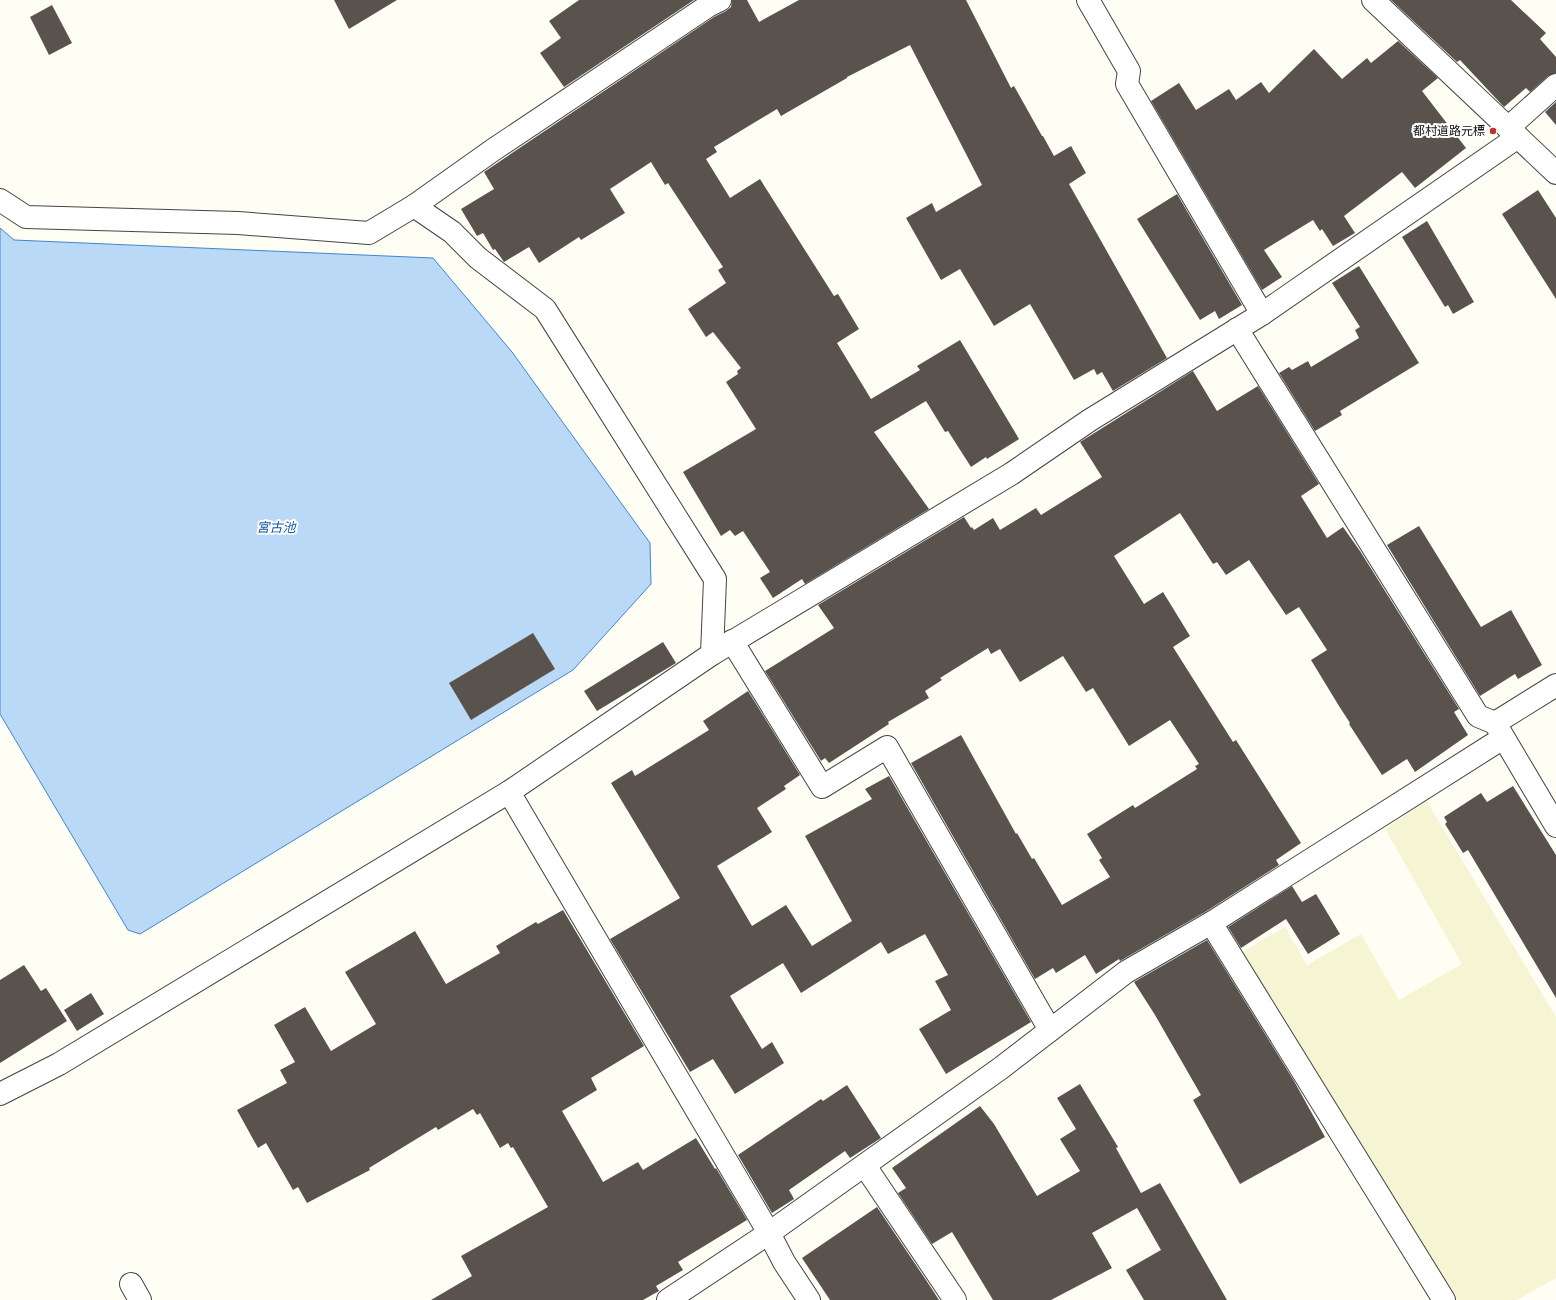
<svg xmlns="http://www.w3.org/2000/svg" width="1556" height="1300" viewBox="0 0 1556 1300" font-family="'Noto Serif','Noto Sans JP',serif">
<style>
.farmland{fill:#f5f5d4}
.water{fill:#b9d9f6;stroke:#4185cd}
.building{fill:#5a534d}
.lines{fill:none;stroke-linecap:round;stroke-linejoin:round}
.minor-casing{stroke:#444;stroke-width:24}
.minor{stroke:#fff;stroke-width:22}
.poi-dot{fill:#c13228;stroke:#fff;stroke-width:1.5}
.labels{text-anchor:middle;stroke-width:4;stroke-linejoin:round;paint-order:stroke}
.poi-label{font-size:12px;fill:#111;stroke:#fff;text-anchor:end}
.water-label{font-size:13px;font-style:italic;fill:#1958a3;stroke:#fff}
</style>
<rect width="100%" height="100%" fill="#fffef5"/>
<path class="farmland" d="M 1426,800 L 1556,1017 L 1556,1278 L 1517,1300 L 1451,1300 L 1408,1233 L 1242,952 L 1285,927 L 1307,965 L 1361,934 L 1399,1000 L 1462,964 L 1385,829 Z"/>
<path class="water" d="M 0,228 L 14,240 L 433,258 L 512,352 L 650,543 L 651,584 L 573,670 L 140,934 L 128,930 L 0,714 Z"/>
<g class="building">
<path d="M 334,0 L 397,0 L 349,29 Z"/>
<path d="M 579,0 L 694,0 L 564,87 L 540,53 L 561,38 L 549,21 Z"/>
<path d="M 732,0 L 747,0 L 759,22 L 799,0 L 966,0 L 1011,88 L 1014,86 L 1042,136 L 1043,136 L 1054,156 L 1071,146 L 1086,173 L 1069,184 L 1167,358 L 1113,391 L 1102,372 L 1097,375 L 1094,369 L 1074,380 L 1030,304 L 994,326 L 960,269 L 941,280 L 906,218 L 932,203 L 936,212 L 982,185 L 910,45 L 847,77 L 847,78 L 781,116 L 777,109 L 714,147 L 717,152 L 706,159 L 730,198 L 760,179 L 834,296 L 838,294 L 859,329 L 837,343 L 871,399 L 920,370 L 917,366 L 960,340 L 1019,439 L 987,459 L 986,457 L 971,467 L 948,431 L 945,432 L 926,401 L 874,432 L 929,509 L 805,584 L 802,579 L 773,598 L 760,578 L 770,572 L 743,531 L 735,536 L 730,530 L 721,536 L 683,472 L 756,429 L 726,382 L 738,374 L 737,371 L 741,368 L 713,332 L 706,337 L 688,309 L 726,283 L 718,270 L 723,267 L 668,183 L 665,185 L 651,162 L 610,189 L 625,213 L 581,240 L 579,237 L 539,263 L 529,247 L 504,262 L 495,249 L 493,250 L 483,233 L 477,236 L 461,209 L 494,189 L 484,172 L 714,17 L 726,11 L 731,7 Z"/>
<path d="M 1391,0 L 1511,0 L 1546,33 L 1540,39 L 1556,57 L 1556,73 L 1548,76 L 1530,92 L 1526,88 L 1504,107 L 1460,60 L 1457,62 Z"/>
<path d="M 52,5 L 72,43 L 49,55 L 30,17 Z"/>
<path d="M 1398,41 L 1438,78 L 1422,91 L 1466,148 L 1415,188 L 1402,172 L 1344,216 L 1355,233 L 1333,246 L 1322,229 L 1320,231 L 1313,220 L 1264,250 L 1282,277 L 1262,290 L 1151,101 L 1179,83 L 1196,110 L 1229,89 L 1236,100 L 1261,82 L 1269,93 L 1314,49 L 1342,79 L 1367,58 L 1371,63 Z"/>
<path d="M 1556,102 L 1556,125 L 1545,112 Z"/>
<path d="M 1538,190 L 1556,218 L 1556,299 L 1502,214 Z"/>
<path d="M 1177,194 L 1242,305 L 1219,319 L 1215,311 L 1200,320 L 1137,219 Z"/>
<path d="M 1427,221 L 1474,302 L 1453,314 L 1448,305 L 1445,307 L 1402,237 Z"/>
<path d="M 1359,266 L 1419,363 L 1340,411 L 1342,415 L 1315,431 L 1279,373 L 1289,367 L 1292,370 L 1308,361 L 1311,367 L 1359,338 L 1355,330 L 1360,327 L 1332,283 Z"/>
<path d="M 1193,371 L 1217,411 L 1258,386 L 1319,484 L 1301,496 L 1327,538 L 1343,527 L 1360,551 L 1459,709 L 1454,712 L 1468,735 L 1415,772 L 1407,759 L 1382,775 L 1349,724 L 1350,723 L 1339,706 L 1311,660 L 1327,650 L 1299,607 L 1286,615 L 1249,560 L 1226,575 L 1217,562 L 1213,564 L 1180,513 L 1114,556 L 1144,604 L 1163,592 L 1190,636 L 1173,647 L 1233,742 L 1236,740 L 1301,843 L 1276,860 L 1279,865 L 1205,912 L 1120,961 L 1119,959 L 1096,974 L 1085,955 L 1056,973 L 1053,968 L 1035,979 L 911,763 L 961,735 L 1016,834 L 1017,833 L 1032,859 L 1034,858 L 1062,905 L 1110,877 L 1099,860 L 1102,858 L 1087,834 L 1133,805 L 1135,808 L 1197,769 L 1195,766 L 1199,764 L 1170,720 L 1129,746 L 1093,688 L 1086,692 L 1063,656 L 1020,682 L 1000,649 L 991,654 L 988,648 L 940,678 L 942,680 L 925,691 L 929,698 L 888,722 L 889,724 L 829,763 L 825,758 L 821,761 L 765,671 L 834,628 L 818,605 L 964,517 L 971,528 L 972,527 L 974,530 L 993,518 L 1000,530 L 1036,508 L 1041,515 L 1102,477 L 1080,442 Z"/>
<path d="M 1419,526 L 1481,627 L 1511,610 L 1542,665 L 1518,679 L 1515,674 L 1480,696 L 1387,545 Z"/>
<path d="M 533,633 L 555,669 L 471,720 L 449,683 Z"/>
<path d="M 663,642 L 676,663 L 597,711 L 584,691 Z"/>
<path d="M 748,691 L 800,775 L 784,786 L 786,789 L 757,808 L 772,832 L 717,866 L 752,926 L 786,905 L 812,946 L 852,921 L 805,836 L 872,799 L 865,789 L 889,776 L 1031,1022 L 946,1074 L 919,1029 L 951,1010 L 935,981 L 948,975 L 925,934 L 888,954 L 881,942 L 801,993 L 783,963 L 730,996 L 762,1049 L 772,1042 L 784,1063 L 735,1094 L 713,1059 L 690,1072 L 610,939 L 680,898 L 611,783 L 632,770 L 635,776 L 709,730 L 703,721 Z"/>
<path d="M 1513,786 L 1556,855 L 1556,998 L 1468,850 L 1463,853 L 1445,824 L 1447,822 L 1444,817 L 1481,793 L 1487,802 Z"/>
<path d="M 1292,886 L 1302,902 L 1316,894 L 1340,934 L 1308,954 L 1286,919 L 1241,948 L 1228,927 Z"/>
<path d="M 563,910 L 644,1046 L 591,1078 L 597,1090 L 562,1111 L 603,1182 L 638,1162 L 643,1170 L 696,1138 L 715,1169 L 716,1168 L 747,1220 L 678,1262 L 683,1270 L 656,1286 L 659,1291 L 643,1300 L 431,1300 L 472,1276 L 461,1256 L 548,1207 L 513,1147 L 511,1148 L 508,1143 L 500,1148 L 480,1113 L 477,1115 L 473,1109 L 438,1130 L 436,1127 L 369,1168 L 370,1170 L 307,1203 L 298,1187 L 293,1190 L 266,1143 L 258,1148 L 237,1110 L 287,1083 L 280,1070 L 295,1062 L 274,1025 L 305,1007 L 331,1051 L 376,1024 L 345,972 L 415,931 L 446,984 L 500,953 L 496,946 L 536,922 L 538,924 Z"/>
<path d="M 1207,940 L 1294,1081 L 1325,1137 L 1240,1184 L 1193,1100 L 1201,1095 L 1155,1015 L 1134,982 Z"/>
<path d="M 24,965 L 41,991 L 46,988 L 67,1021 L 0,1063 L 0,980 Z"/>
<path d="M 91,993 L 104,1014 L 77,1031 L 64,1010 Z"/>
<path d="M 1080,1084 L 1118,1147 L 1116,1148 L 1141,1193 L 1160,1183 L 1227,1300 L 1144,1300 L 1126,1270 L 1161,1250 L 1137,1208 L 1092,1233 L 1112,1268 L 1051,1300 L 993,1300 L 952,1232 L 932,1244 L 898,1193 L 906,1188 L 892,1168 L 980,1106 L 994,1124 L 1037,1196 L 1080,1171 L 1060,1139 L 1076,1129 L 1057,1098 Z"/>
<path d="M 847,1085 L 881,1138 L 850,1158 L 845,1151 L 789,1190 L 794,1199 L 772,1213 L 738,1155 L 821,1099 L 823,1101 Z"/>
<path d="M 877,1207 L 928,1283 L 939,1300 L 830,1300 L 802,1258 Z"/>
</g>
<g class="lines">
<defs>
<g id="minor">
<path d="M 1088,0 L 1129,71 L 1127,84 L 1262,314"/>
<path d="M 1373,0 L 1556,173"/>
<path d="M 1508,128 L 1556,85"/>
<path d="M 0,200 L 26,217 L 238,223 L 369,233 L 414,206 L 493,150 L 708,6 L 720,0"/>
<path d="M 414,206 L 452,232 L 478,258 L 545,309 L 715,579 L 712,654"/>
<path d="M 1237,329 L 1478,716 L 1495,723 L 1556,826"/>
<path d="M 732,641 L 822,787 L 887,747 L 1050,1030"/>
<path d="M 1495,723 L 1556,685"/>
<path d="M 509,792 L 769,1233 L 784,1262 L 809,1300"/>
<path d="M 1211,923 L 1444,1300"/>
<path d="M 0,1094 L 59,1064 L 509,792 L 712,654 L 1011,474 L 1090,420 L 1262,314 L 1518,137"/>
<path d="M 865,1166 L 955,1300"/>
<path d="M 131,1284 L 140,1300"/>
<path d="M 668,1300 L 769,1233 L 1001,1068 L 1126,972 L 1211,923 L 1503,738"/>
</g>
</defs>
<use href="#minor" class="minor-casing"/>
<use href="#minor" class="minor"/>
</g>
<circle class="poi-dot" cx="1493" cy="131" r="4"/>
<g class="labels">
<g class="poi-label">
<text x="1485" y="135">都村道路元標</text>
</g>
<g class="water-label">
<text x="276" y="532">宮古池</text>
</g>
</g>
</svg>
